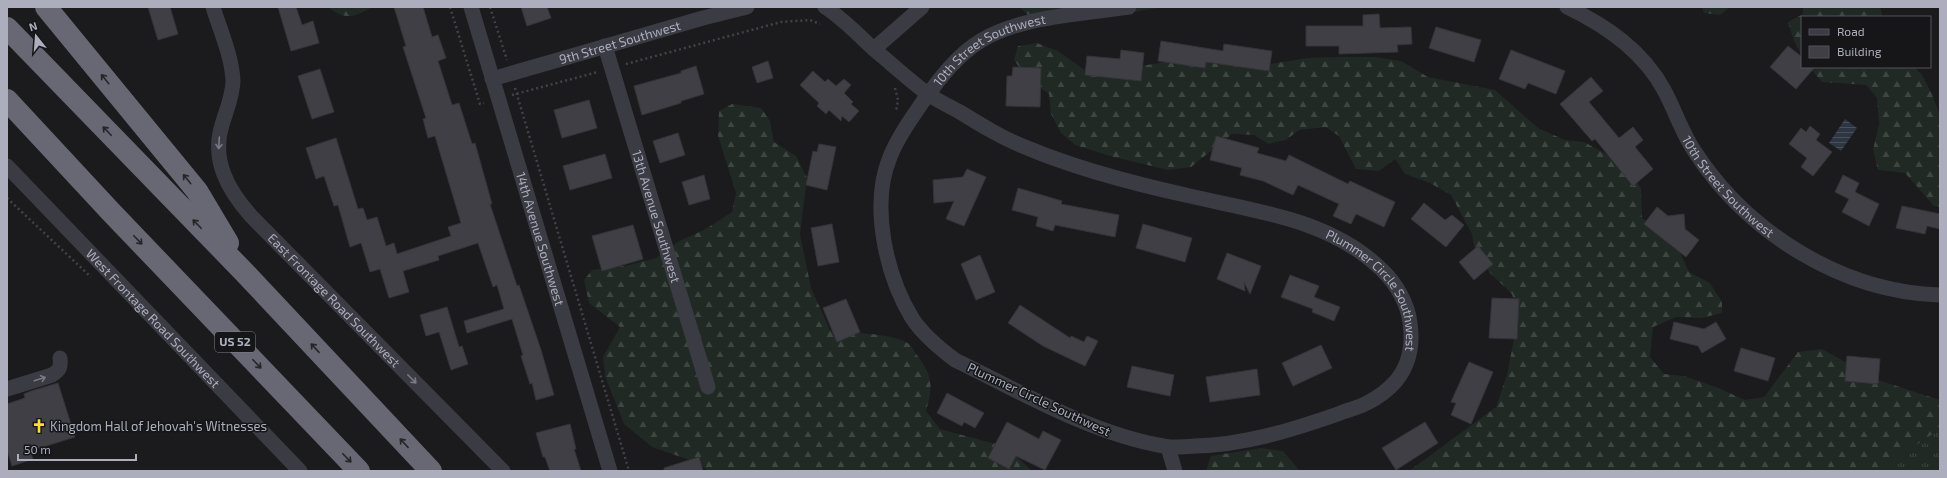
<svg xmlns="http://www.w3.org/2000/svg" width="1947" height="478" viewBox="0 0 1947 478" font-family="'Exo 2',sans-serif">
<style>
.forest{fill:url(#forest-firs)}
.park{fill:url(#park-tufts)}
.water{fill:url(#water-rules)}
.building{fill:#403f45;stroke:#353439}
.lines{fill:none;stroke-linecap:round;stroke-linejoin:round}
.path{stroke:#41424a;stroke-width:2.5;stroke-dasharray:2 3;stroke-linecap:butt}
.minor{stroke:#3b3b43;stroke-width:15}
.highway{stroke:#676874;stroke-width:22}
.oneway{stroke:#26262a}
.oneway2{stroke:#797a87}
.labels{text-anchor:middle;stroke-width:3;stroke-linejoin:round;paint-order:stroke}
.shield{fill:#161518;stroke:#7f808c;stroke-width:1}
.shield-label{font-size:12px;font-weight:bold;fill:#acaebe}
.street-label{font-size:13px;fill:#acaebe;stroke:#161518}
.poi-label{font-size:13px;fill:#acaebe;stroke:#161518;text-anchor:start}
</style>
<defs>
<pattern id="forest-firs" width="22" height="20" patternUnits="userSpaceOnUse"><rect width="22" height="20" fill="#202923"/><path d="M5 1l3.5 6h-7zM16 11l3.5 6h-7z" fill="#3e4641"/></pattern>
<pattern id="park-tufts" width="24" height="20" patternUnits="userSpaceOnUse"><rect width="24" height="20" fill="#202923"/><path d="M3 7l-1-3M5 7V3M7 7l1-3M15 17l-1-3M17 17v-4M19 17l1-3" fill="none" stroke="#3e4641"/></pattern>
<pattern id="water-rules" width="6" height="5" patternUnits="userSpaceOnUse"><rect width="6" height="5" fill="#2e3643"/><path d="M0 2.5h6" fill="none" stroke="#4a515c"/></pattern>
</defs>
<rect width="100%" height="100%" fill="#1b1a1d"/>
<g class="forest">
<path d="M 328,7 L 372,7 C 355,17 345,21 328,7 Z"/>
<path d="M 1019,7 L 1163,7 L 1133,12 L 1028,15 Z"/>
<path d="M 1702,7 L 1730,7 L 1720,15 L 1704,13 Z"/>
<path d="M 1803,7 L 1880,7 L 1883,17 L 1802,17 L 1802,56 L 1794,41 L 1788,22 L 1803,14 Z"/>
<path d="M 1037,43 L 1058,51 L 1086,71 L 1127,65 L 1147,65 L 1171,61 L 1270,64 L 1307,58 L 1338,57 L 1375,57 L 1401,61 L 1428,77 L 1495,90 L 1538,128 L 1565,140 L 1584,142 L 1608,155 L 1629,171 L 1641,188 L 1642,218 L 1664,233 L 1678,248 L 1689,272 L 1710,283 L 1722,302 L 1722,313 L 1701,318 L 1676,317 L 1653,327 L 1650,357 L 1664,374 L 1684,376 L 1716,387 L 1745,400 L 1764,397 L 1798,352 L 1822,349 L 1878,380 L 1940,400 L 1940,471 L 1409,471 L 1496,407 L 1507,375 L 1518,318 L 1512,294 L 1491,274 L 1475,251 L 1472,234 L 1451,195 L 1430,183 L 1405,174 L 1395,159 L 1379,171 L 1356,169 L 1339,136 L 1325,127 L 1299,130 L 1286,140 L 1268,144 L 1254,135 L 1232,134 L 1191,167 L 1168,170 L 1110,156 L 1075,145 L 1061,133 L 1051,114 L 1049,94 L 1028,79 L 1014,60 L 1018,46 Z"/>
<path d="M 1809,67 L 1914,67 L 1922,75 L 1931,92 L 1940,115 L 1940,207 L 1934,206 L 1905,173 L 1878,170 L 1873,150 L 1879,124 L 1877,98 L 1866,85 L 1822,82 Z"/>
<path d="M 732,104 L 761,108 L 770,121 L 774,142 L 796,156 L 807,178 L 800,234 L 811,288 L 830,330 C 849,333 895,333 909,344 C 913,348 916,355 920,359 C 934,379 932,389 926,411 L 940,429 L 1007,447 L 1032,471 L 708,471 L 698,463 L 652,447 L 624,424 L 605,376 L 603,357 L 620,327 L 589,303 L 584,280 L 592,270 L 625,266 L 656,258 L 679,241 L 704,230 L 732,212 L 736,193 L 718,136 L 719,111 Z"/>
<path d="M 1261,448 L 1283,451 L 1300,471 L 1206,471 L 1211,456 Z"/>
</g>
<path class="park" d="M 1940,429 L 1940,471 L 1877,471 Z"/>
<path class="water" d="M 1845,119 L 1857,128 L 1841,151 L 1829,143 Z"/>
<g class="building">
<path d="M 148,7 L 170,7 L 178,34 L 158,40 Z"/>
<path d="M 278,7 L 296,7 L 302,25 L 313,21 L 319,43 L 291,51 Z"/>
<path d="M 394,7 L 423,7 L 432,37 L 438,35 L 446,58 L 438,61 L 452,105 L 459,103 L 472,144 L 475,143 L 492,204 L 490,204 L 517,286 L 519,285 L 541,350 L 554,395 L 536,400 L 532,383 L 530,384 L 521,356 L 523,355 L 512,319 L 467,333 L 464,321 L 504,309 L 497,285 L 493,287 L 478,243 L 438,256 L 439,260 L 403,271 L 409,292 L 389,298 L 380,269 L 370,272 L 361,243 L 350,247 L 338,205 L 334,206 L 324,176 L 316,179 L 306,148 L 336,138 L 358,209 L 363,208 L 367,220 L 377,217 L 386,246 L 394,243 L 397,254 L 451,236 L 448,227 L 461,223 L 435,136 L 428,138 L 423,119 L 426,118 L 403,47 L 406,46 Z"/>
<path d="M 521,7 L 547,7 L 551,18 L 527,26 Z"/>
<path d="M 1379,14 L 1380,28 L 1411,27 L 1412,44 L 1397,45 L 1398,52 L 1339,54 L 1339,46 L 1306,46 L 1306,26 L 1363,26 L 1363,15 Z"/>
<path d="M 1436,27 L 1481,40 L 1474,62 L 1429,48 Z"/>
<path d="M 1161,41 L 1223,51 L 1224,44 L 1272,51 L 1269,71 L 1206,62 L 1205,68 L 1158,61 Z"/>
<path d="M 1788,46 L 1802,57 L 1802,67 L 1815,67 L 1796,89 L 1770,67 Z"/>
<path d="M 1121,50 L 1144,53 L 1141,81 L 1085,75 L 1087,56 L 1120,59 Z"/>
<path d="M 1511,50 L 1565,71 L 1556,94 L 1528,83 L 1525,89 L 1499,79 Z"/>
<path d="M 768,61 L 773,78 L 757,83 L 752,67 Z"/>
<path d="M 696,66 L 704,94 L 681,101 L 681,103 L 642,115 L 634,86 L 681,73 L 681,71 Z"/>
<path d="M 1013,67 L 1041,68 L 1040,107 L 1006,106 L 1007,76 L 1012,76 Z"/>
<path d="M 320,69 L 334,112 L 312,119 L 298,76 Z"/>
<path d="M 813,71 L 825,82 L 828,79 L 836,86 L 844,79 L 851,85 L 844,93 L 853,102 L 851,104 L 859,111 L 849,122 L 842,116 L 841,121 L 829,110 L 826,114 L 817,106 L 819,103 L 800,85 Z"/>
<path d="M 1591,77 L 1603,91 L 1589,102 L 1619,138 L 1633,127 L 1643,140 L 1635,147 L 1653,169 L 1633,186 L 1595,139 L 1592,141 L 1560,104 Z"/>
<path d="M 589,100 L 597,128 L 562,138 L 554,110 Z"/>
<path d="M 1810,126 L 1820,134 L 1816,140 L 1832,152 L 1813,176 L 1801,167 L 1807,158 L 1789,144 L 1801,128 L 1806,132 Z"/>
<path d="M 678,133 L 685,155 L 660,163 L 653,141 Z"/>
<path d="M 1216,136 L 1259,148 L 1257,153 L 1286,161 L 1289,155 L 1348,184 L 1350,181 L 1395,202 L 1384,227 L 1356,214 L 1351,224 L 1333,216 L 1339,204 L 1298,185 L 1293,195 L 1263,181 L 1240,175 L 1242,168 L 1210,160 Z"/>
<path d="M 819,144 L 836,147 L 827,190 L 806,185 L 813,151 L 817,152 Z"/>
<path d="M 605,154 L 612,178 L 570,190 L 563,166 Z"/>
<path d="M 967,169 L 986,177 L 964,226 L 946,219 L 954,201 L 934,203 L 933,180 L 963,177 Z"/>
<path d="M 704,175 L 710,199 L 689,205 L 682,182 Z"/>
<path d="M 1843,175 L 1859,183 L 1855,192 L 1879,204 L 1869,226 L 1842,212 L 1849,199 L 1835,192 Z"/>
<path d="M 1018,188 L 1062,201 L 1061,204 L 1119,215 L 1115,237 L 1055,225 L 1053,231 L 1036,226 L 1038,217 L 1012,210 Z"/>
<path d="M 1424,203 L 1445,220 L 1452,215 L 1464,225 L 1446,247 L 1411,219 Z"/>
<path d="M 1902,206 L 1940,214 L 1940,229 L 1927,226 L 1925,234 L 1896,228 Z"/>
<path d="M 1657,207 L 1668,216 L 1684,214 L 1685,229 L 1699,240 L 1686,257 L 1644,224 Z"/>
<path d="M 832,224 L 839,262 L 818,266 L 811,228 Z"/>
<path d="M 1143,224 L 1192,238 L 1185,262 L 1136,248 Z"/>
<path d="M 633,225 L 643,259 L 602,271 L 592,236 Z"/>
<path d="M 1478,246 L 1493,264 L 1474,280 L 1459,262 Z"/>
<path d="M 1227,253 L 1261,266 L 1250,294 L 1244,282 L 1245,291 L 1217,279 Z"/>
<path d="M 980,255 L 995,292 L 976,300 L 961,264 Z"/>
<path d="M 1290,275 L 1319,286 L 1314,297 L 1340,307 L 1334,321 L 1312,312 L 1313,309 L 1281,297 Z"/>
<path d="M 1492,298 L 1519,299 L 1517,339 L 1489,338 Z"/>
<path d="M 846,299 L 860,332 L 837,342 L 823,308 Z"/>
<path d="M 1020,305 L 1070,338 L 1071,336 L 1084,342 L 1087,336 L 1098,341 L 1085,366 L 1043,346 L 1008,323 Z"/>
<path d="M 447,307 L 459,347 L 462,346 L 468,364 L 451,370 L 439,332 L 426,336 L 420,315 Z"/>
<path d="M 1674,322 L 1704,329 L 1716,322 L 1726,339 L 1702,353 L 1698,346 L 1670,339 Z"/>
<path d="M 1321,345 L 1332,368 L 1293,386 L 1282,363 Z"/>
<path d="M 1741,348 L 1775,358 L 1768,381 L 1734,371 Z"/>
<path d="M 1847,356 L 1880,359 L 1878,384 L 1845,381 Z"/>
<path d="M 1469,362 L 1493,372 L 1471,424 L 1451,415 L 1456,403 L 1451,402 Z"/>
<path d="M 1132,366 L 1174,375 L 1170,396 L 1127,387 Z"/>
<path d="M 1257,369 L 1260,395 L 1210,402 L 1206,377 Z"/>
<path d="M 58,383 L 75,437 L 30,451 L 33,459 L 12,466 L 7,450 L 7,404 L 25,398 L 24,394 L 31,391 Z"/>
<path d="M 947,393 L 984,413 L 975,428 L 964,422 L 962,426 L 937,413 Z"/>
<path d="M 1007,422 L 1039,439 L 1043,431 L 1061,440 L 1045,470 L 1016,456 L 1009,469 L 988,458 Z"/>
<path d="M 1425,422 L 1438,443 L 1396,470 L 1382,448 Z"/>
<path d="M 570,424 L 576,449 L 574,449 L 581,471 L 550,471 L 545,457 L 543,457 L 536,433 Z"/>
<path d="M 699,457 L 703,471 L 664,471 L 664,468 Z"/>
</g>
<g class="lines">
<g class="path">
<path d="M 450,7 L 480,104 L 484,103"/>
<path d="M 490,7 L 507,60"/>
<path d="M 626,64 L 781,22 L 810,20 L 820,24"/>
<path d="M 515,88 L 629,471"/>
<path d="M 895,88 L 898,100 L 896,112"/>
<path d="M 512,95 L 598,72"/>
<path d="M 7,198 L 91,277"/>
</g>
<g class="minor">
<path id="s1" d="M 213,7 C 220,30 232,56 233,81 C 233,95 226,111 222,125 C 211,160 228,190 251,216 L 503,471"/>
<path id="s2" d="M 471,7 L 610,471"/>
<path id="s3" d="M 825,7 C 844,19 859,36 876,51 C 893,65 910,81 928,94 C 938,101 949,106 960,112 C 981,125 1002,138 1025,147 C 1077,169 1135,184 1190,196 C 1257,212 1330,219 1382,270 C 1396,283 1408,304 1410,323 C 1413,344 1410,364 1396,381 C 1389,389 1377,398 1367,403 C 1358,408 1347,410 1338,414 C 1292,430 1244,445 1195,446 C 1185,447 1174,448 1164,446 C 1092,434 1021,392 955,360 C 939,348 923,335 912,318 C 886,275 870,205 890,157 C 898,137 911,119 924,100 C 940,78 958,54 982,40 C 1022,16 1084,14 1129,7"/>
<path id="s4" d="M 1567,7 C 1607,26 1643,51 1664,90 C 1675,110 1682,133 1695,152 C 1748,233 1842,292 1940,295"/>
<path id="s5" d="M 605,46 L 708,387"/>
<path d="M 874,49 L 922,7"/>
<path id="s6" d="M 492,79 L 703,18 L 747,7"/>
<path id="s7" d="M 7,166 L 300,471"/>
<path d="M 7,389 L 52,375 C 60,370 61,367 60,358"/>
<path d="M 1168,447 L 1175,471"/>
</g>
<g class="highway">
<path d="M 46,7 L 197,191 L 228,243"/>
<path d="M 7,28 L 244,272 L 431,471"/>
<path d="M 7,100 L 111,212 L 359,471"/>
</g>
</g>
<defs><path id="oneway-shaft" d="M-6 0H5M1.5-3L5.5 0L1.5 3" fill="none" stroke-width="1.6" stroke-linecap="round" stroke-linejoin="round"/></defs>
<g class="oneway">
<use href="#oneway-shaft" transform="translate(105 79) rotate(-129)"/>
<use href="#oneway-shaft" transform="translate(107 131) rotate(-134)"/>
<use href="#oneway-shaft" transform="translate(187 179) rotate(-129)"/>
<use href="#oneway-shaft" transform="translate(197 224) rotate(-134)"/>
<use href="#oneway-shaft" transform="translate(138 240) rotate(46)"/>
<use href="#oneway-shaft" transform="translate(315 348) rotate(-133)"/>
<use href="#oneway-shaft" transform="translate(257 364) rotate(46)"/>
<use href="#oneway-shaft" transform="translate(404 443) rotate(-133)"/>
<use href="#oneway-shaft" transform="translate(347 458) rotate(46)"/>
</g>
<g class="oneway2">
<use href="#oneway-shaft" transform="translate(219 143) rotate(93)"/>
<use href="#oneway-shaft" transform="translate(40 379) rotate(-17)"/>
<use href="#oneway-shaft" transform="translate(412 379) rotate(45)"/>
</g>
<defs>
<symbol id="church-bare" viewBox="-9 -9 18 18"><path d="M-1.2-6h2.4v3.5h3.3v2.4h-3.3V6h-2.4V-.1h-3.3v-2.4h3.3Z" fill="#ffde31" stroke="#161518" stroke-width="2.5" paint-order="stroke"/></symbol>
</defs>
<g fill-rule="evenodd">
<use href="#church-bare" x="29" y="416" width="20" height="20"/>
</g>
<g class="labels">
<rect class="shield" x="215" y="332" width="40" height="20" rx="3"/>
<g class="shield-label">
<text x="235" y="346">US 52</text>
</g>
<g class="street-label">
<text dy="5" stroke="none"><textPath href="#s6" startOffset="133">9th Street Southwest</textPath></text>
<text dy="5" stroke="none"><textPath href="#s3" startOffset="1602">10th Street Southwest</textPath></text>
<text dy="5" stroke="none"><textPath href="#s4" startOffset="247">10th Street Southwest</textPath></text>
<text dy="5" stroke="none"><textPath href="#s5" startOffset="178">13th Avenue Southwest</textPath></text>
<text dy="5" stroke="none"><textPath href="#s2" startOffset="242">14th Avenue Southwest</textPath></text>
<text dy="5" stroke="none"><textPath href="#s3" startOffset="638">Plummer Circle Southwest</textPath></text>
<text dy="5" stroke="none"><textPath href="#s1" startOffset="341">East Frontage Road Southwest</textPath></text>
<text dy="5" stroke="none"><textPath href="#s7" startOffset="211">West Frontage Road Southwest</textPath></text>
<text transform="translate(1039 399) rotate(25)" y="5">Plummer Circle Southwest</text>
</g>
<g class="poi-label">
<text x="50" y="431">Kingdom Hall of Jehovah's Witnesses</text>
</g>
</g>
<rect width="1947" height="478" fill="none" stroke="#acaebe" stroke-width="16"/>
<rect x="1801" y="16" width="130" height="52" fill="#161518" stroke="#52525a"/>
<rect x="1809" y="29" width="20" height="6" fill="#3b3b43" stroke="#52525a"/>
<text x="1837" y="36" font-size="12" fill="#acaebe">Road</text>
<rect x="1809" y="46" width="20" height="12" fill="#403f45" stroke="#52525a"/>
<text x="1837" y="56" font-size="12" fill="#acaebe">Building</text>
<g transform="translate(36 36) rotate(343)" stroke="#161518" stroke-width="3" paint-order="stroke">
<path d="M0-3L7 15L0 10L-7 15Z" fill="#acaebe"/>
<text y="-6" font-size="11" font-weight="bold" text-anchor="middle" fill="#acaebe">N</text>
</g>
<path d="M18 454v6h118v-6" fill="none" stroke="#acaebe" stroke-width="2"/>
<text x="24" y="454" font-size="12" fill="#acaebe" stroke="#161518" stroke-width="3" paint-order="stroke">50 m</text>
</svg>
